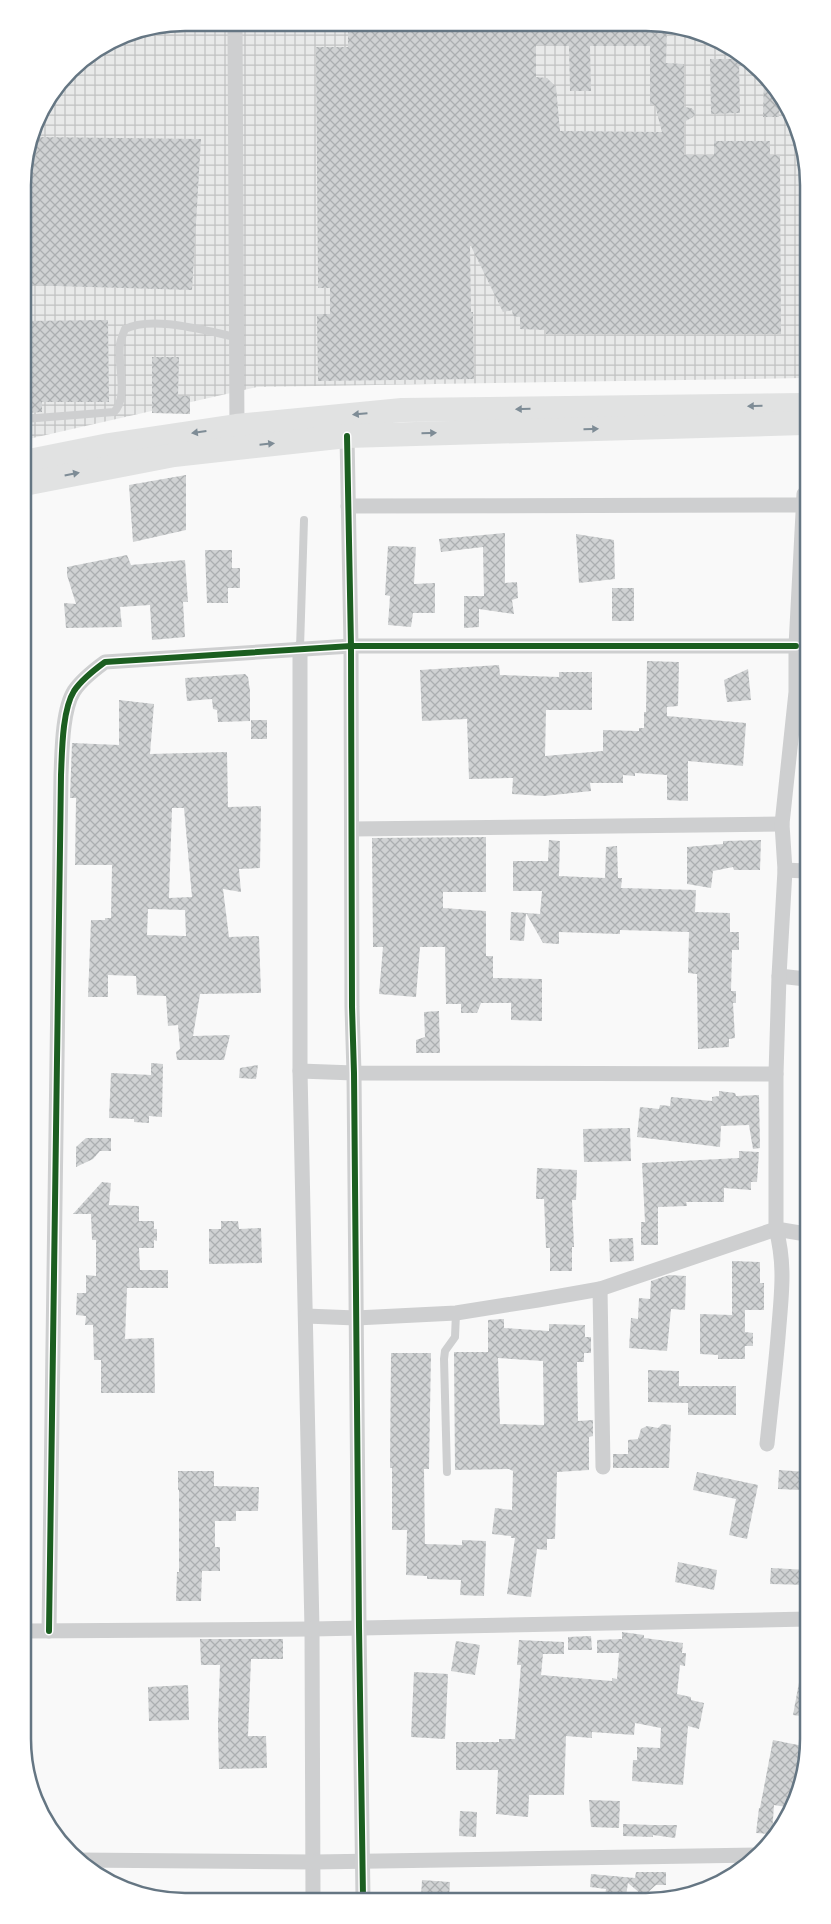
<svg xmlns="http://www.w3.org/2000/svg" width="831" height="1924" viewBox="0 0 831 1924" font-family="'Asap Condensed',sans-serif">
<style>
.industrial{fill:url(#industrial-grid)}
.building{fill:url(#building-cross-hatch);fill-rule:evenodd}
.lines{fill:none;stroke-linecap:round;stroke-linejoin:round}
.service{stroke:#cecfd0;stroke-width:8}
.minor{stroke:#cecfd0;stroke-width:15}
.primary{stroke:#e1e2e2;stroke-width:24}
.cycleway-casing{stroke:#fff;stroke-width:9}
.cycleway{stroke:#1b5e20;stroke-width:6}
.oneway{fill:#7e8c96}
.rim{fill:none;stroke:#657683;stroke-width:2.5}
</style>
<defs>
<pattern id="industrial-grid" width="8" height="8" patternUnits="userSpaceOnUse" patternTransform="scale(1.25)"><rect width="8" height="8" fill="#e8e9e9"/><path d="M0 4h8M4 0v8" fill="none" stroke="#c0c1c2"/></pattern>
<pattern id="building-cross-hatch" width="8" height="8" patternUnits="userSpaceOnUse" patternTransform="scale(1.25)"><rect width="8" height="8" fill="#d0d2d3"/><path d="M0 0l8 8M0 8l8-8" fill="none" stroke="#acafb1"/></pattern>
</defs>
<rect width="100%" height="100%" fill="#f9f9f9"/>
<path class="industrial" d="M 185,23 L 677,26 L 753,63 L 787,103 L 803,143 L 804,378 L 257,387 L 24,440 L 23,174 L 39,113 L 78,63 L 123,35 Z"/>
<g class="building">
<path d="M 348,24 L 667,26 L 666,63 L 684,64 L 684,107 L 691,108 L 696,112 L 693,117 L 684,122 L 684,155 L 714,155 L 714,141 L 770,141 L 770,155 L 780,155 L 781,334 L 546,334 L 546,330 L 520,329 L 520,317 L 513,316 L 512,310 L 503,312 L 470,244 L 471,312 L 473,312 L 474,379 L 318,381 L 317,314 L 330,314 L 330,288 L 318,288 L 316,47 L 348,47 ZM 536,45 L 569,46 L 570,91 L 591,91 L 590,46 L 650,46 L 650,105 L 655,105 L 662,132 L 560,131 L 556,87 L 547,78 L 536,77 Z"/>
<path d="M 710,59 L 739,59 L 740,113 L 711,114 Z"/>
<path d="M 764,76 L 780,95 L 779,117 L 763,117 Z"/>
<path d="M 33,137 L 201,139 L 192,290 L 23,285 L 24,170 Z"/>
<path d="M 108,320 L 109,402 L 42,402 L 42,412 L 24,413 L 23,321 Z"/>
<path d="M 152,357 L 179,357 L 178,396 L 190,396 L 190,414 L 152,413 Z"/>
<path d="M 186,475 L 186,530 L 133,542 L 129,485 Z"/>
<path d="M 505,533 L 505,583 L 517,582 L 518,598 L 512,600 L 514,614 L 479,609 L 479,627 L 464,628 L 464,596 L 484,596 L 483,547 L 441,552 L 439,539 Z"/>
<path d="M 576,534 L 614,540 L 615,579 L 579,583 Z"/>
<path d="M 388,546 L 416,547 L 414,584 L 435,583 L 435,613 L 413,613 L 411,627 L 388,625 L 390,596 L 385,595 Z"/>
<path d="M 205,550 L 232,550 L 232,568 L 240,568 L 240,588 L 228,588 L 228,603 L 207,603 Z"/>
<path d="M 127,555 L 131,565 L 185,560 L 188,602 L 183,602 L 185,637 L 152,640 L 150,605 L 120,607 L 122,627 L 66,628 L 64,603 L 76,604 L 67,575 L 67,567 Z"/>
<rect x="612" y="588" width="22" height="33"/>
<path d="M 647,661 L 679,662 L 678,706 L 667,707 L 667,716 L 746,723 L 743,766 L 688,761 L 688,801 L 667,800 L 667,775 L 635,773 L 635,776 L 623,775 L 623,783 L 590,783 L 591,791 L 544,796 L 512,794 L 513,778 L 469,779 L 467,719 L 422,721 L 420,670 L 499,665 L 500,675 L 559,677 L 559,672 L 592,672 L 592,710 L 546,710 L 545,756 L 603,751 L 603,730 L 639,731 L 639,728 L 644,728 L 644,712 L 646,712 Z"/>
<path d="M 748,669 L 751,700 L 727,702 L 724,680 Z"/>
<path d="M 245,674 L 248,677 L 250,691 L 250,721 L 218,722 L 217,710 L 213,709 L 212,699 L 187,701 L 185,678 Z"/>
<path d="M 119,700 L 154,704 L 150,754 L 227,752 L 228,807 L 261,806 L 260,868 L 239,869 L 241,892 L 223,889 L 229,937 L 259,936 L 261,993 L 200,994 L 193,1036 L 230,1035 L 224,1060 L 177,1060 L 176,1052 L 180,1049 L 178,1025 L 168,1026 L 166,996 L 137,995 L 136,976 L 108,975 L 108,997 L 88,997 L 91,920 L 105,920 L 105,918 L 111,918 L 112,865 L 75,865 L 76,798 L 70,798 L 72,743 L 119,745 ZM 172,808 L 184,808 L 192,897 L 169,898 ZM 148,909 L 185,910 L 186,936 L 147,935 Z"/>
<rect x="251" y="720" width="16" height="19"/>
<path d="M 486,837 L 486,892 L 443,892 L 443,908 L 486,911 L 486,956 L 493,956 L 493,978 L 542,979 L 542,1021 L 511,1020 L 511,1003 L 481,1003 L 477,1013 L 461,1013 L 461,1004 L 446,1004 L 445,947 L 420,947 L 416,997 L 379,994 L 383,947 L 373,947 L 372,838 Z"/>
<path d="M 549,840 L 560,841 L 559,876 L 605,878 L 606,847 L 617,846 L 618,878 L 622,878 L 621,888 L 696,890 L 695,912 L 730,913 L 730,932 L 739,932 L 739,950 L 732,950 L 731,991 L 736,991 L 736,1003 L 733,1003 L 735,1038 L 729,1039 L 729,1047 L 698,1049 L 697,974 L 688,973 L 689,932 L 620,930 L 620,934 L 559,932 L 559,944 L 543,943 L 526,913 L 540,914 L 542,891 L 513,891 L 513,861 L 548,861 Z"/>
<path d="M 761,840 L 760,870 L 734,870 L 733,867 L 713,871 L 711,888 L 687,884 L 687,847 L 723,844 L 723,841 Z"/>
<path d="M 511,912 L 526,913 L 524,941 L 510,940 Z"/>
<path d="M 439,1011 L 440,1053 L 416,1053 L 416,1040 L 425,1037 L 424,1012 Z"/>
<path d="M 151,1063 L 163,1064 L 162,1117 L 149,1116 L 149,1123 L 134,1122 L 134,1119 L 109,1118 L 111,1073 L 151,1075 Z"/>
<path d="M 258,1065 L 256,1079 L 239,1078 L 240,1068 Z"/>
<path d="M 719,1091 L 735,1093 L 736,1096 L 759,1095 L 760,1148 L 753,1149 L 749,1125 L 721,1126 L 720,1147 L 637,1137 L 640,1107 L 659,1109 L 660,1105 L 670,1106 L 671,1097 L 712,1101 L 712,1097 L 719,1096 Z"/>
<path d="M 630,1128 L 631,1161 L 584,1162 L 583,1129 Z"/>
<path d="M 86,1138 L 111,1138 L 111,1151 L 100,1151 L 93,1159 L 76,1167 L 76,1147 Z"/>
<path d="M 739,1151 L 759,1152 L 757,1182 L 751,1182 L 751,1190 L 724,1188 L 724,1202 L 686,1202 L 687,1206 L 658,1207 L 658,1245 L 641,1245 L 641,1222 L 645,1222 L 642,1163 L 739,1158 Z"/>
<path d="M 537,1168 L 577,1170 L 576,1200 L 572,1200 L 574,1247 L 572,1247 L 572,1271 L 550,1271 L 550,1248 L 546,1248 L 544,1199 L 536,1199 Z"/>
<path d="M 102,1182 L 111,1183 L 109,1205 L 139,1206 L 139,1221 L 154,1221 L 154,1229 L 157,1229 L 157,1241 L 154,1240 L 154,1248 L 139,1248 L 140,1270 L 168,1270 L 168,1288 L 127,1288 L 125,1339 L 154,1338 L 155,1393 L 101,1393 L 101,1360 L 94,1360 L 93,1325 L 85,1325 L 86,1316 L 76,1315 L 77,1293 L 86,1293 L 86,1275 L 96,1276 L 96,1240 L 92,1240 L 91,1214 L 73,1214 Z"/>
<path d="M 221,1221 L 238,1221 L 239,1229 L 261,1228 L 262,1263 L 209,1264 L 209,1229 L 221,1229 Z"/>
<path d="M 633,1238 L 634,1261 L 610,1262 L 609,1239 Z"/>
<path d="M 732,1261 L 760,1262 L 760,1283 L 764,1283 L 764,1310 L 745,1310 L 745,1332 L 753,1333 L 753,1346 L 745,1346 L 745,1359 L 718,1359 L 718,1355 L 700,1354 L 700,1314 L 732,1315 Z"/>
<path d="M 669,1275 L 686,1276 L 685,1310 L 671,1309 L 667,1351 L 629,1348 L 631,1318 L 638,1319 L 639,1298 L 650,1299 L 651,1281 Z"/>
<path d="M 504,1319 L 504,1328 L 549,1331 L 549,1324 L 585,1325 L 585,1337 L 591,1337 L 591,1353 L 584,1353 L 584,1362 L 577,1362 L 578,1421 L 593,1420 L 593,1436 L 589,1437 L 589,1470 L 557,1472 L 555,1539 L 547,1539 L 547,1550 L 537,1549 L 531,1597 L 507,1594 L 515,1538 L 511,1538 L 511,1536 L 492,1534 L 495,1508 L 512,1510 L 513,1471 L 509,1469 L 455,1470 L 454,1352 L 488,1352 L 488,1320 ZM 498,1358 L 543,1361 L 544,1425 L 500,1424 Z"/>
<path d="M 391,1353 L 431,1353 L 429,1469 L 424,1469 L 425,1544 L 462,1545 L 462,1540 L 486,1541 L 484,1596 L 460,1595 L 461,1580 L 427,1579 L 427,1576 L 406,1575 L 407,1530 L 392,1530 L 392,1468 L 390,1468 Z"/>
<path d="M 648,1370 L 679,1371 L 679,1386 L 736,1386 L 736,1415 L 688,1415 L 688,1403 L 648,1402 Z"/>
<path d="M 662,1424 L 671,1425 L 669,1468 L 613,1468 L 613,1454 L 628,1454 L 628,1440 L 638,1439 L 641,1429 L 647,1426 L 658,1428 Z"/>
<path d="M 779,1470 L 807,1472 L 807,1488 L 800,1488 L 800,1490 L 778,1489 Z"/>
<path d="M 178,1471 L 214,1471 L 214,1486 L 259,1487 L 258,1511 L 236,1511 L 236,1521 L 215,1521 L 215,1547 L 220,1547 L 220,1571 L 202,1571 L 201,1601 L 176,1601 L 177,1572 L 179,1572 L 179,1490 L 178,1490 Z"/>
<path d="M 697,1472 L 758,1485 L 747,1539 L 729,1535 L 736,1499 L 693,1490 Z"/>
<path d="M 678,1562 L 717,1570 L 714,1590 L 675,1582 Z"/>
<path d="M 771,1568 L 808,1570 L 808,1585 L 770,1584 Z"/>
<path d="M 622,1632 L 644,1635 L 644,1638 L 683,1643 L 682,1653 L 686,1653 L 685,1666 L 680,1665 L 677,1694 L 691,1697 L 691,1700 L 704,1703 L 699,1729 L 688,1726 L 683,1785 L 632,1781 L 633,1760 L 637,1760 L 637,1747 L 660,1748 L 661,1728 L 635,1723 L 634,1735 L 592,1732 L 592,1738 L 566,1736 L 564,1795 L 529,1795 L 528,1817 L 496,1814 L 498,1770 L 456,1770 L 456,1742 L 499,1742 L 499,1739 L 515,1739 L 521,1665 L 517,1665 L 519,1640 L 564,1642 L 564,1654 L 543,1654 L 541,1675 L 612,1681 L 612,1678 L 617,1679 L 619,1653 L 597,1653 L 597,1640 L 622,1639 Z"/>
<path d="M 591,1636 L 592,1650 L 568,1650 L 568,1637 Z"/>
<path d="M 200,1639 L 283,1639 L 283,1659 L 251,1659 L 248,1736 L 266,1736 L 267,1768 L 219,1769 L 218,1724 L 220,1665 L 201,1665 Z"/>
<path d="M 456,1641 L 480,1645 L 475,1675 L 451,1671 Z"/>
<path d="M 802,1666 L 808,1666 L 808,1717 L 793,1715 Z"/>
<path d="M 414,1672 L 448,1674 L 445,1739 L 411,1737 Z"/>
<path d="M 188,1685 L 189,1720 L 149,1721 L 148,1687 Z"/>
<path d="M 773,1740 L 808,1747 L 808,1749 L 796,1801 L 792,1808 L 774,1805 L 772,1834 L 756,1833 L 759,1808 L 760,1808 Z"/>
<path d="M 589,1800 L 620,1801 L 619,1828 L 591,1827 Z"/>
<path d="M 460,1811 L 477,1812 L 476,1837 L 459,1836 Z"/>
<path d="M 623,1824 L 653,1825 L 677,1825 L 675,1838 L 653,1835 L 653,1837 L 623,1836 Z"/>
<path d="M 636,1872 L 666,1872 L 666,1885 L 656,1885 L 646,1894 L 641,1894 L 628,1883 L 626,1896 L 605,1896 L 606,1889 L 590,1887 L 591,1874 L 635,1878 Z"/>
<path d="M 422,1880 L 450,1882 L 449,1897 L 421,1897 Z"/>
</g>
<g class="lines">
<g class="service">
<path d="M 24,419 L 114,412 C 129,397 117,364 120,344 C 121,339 123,334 125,329 C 152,315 206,331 236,337"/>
<path d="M 300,648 L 304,520"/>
<path d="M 447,1472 L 444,1359 L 445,1351 L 455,1337 L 456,1313"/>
</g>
<g class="minor">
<path d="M 235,23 L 237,434"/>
<path d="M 347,436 L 351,646 L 352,1007 L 354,1073 L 359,1627 L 363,1897"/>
<path d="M 348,506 L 804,505"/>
<path d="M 300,648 L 300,1071 L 312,1629 L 313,1898"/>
<path d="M 352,829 L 782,824"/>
<path d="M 785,870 L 805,871"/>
<path d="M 779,976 L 806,979"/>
<path d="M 300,1071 L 354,1073 L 776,1074"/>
<path d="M 600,1289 L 603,1467"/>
<path d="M 306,1316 L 356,1318 L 456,1313 L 538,1300 L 600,1289 L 776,1229 L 806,1234"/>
<path d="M 767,1444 C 771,1405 776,1365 779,1325 C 782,1290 785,1263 776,1229 L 776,1074 L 779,976 L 785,870 L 782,824 L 796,692 L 796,646 L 804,494"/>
<path d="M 28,1631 L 312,1629 L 808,1619"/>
<path d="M 49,1631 L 61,775 C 62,753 62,710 74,691 C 82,679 94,670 105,662 L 351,646 L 796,646"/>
<path d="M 77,1860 L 314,1862 L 757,1855"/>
</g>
<g class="primary">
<path d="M 24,462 L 109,445 L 236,426 L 402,410 L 804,405"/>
<path d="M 24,484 L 174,455 L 347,436 L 804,423"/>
</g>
<defs>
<g id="cycleway">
<path d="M 347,436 L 351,646 L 352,1007 L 354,1073 L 359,1627 L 363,1897"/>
<path d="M 49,1631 L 61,775 C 62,753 62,710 74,691 C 82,679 94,670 105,662 L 351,646 L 796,646"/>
</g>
</defs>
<use href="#cycleway" class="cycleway-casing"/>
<use href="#cycleway" class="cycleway"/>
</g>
<defs><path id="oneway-solid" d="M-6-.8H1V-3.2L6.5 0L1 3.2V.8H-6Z" transform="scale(1.25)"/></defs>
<g class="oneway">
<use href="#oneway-solid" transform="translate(755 406) rotate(179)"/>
<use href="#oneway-solid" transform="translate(523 409) rotate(179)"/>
<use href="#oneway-solid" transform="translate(360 414) rotate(175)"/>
<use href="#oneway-solid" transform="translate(591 429) rotate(-2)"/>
<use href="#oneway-solid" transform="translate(199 432) rotate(172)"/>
<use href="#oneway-solid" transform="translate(429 433) rotate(-2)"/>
<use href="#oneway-solid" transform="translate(267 444) rotate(-6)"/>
<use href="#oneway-solid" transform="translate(72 474) rotate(-11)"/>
</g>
<path d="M0 0H831V1924H0ZM185 31H646A154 154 0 0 1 800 185V1739A154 154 0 0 1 646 1893H185A154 154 0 0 1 31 1739V185A154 154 0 0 1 185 31Z" fill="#fff" fill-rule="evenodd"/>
<path class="rim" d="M185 31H646A154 154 0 0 1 800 185V1739A154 154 0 0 1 646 1893H185A154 154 0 0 1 31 1739V185A154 154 0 0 1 185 31Z"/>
</svg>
